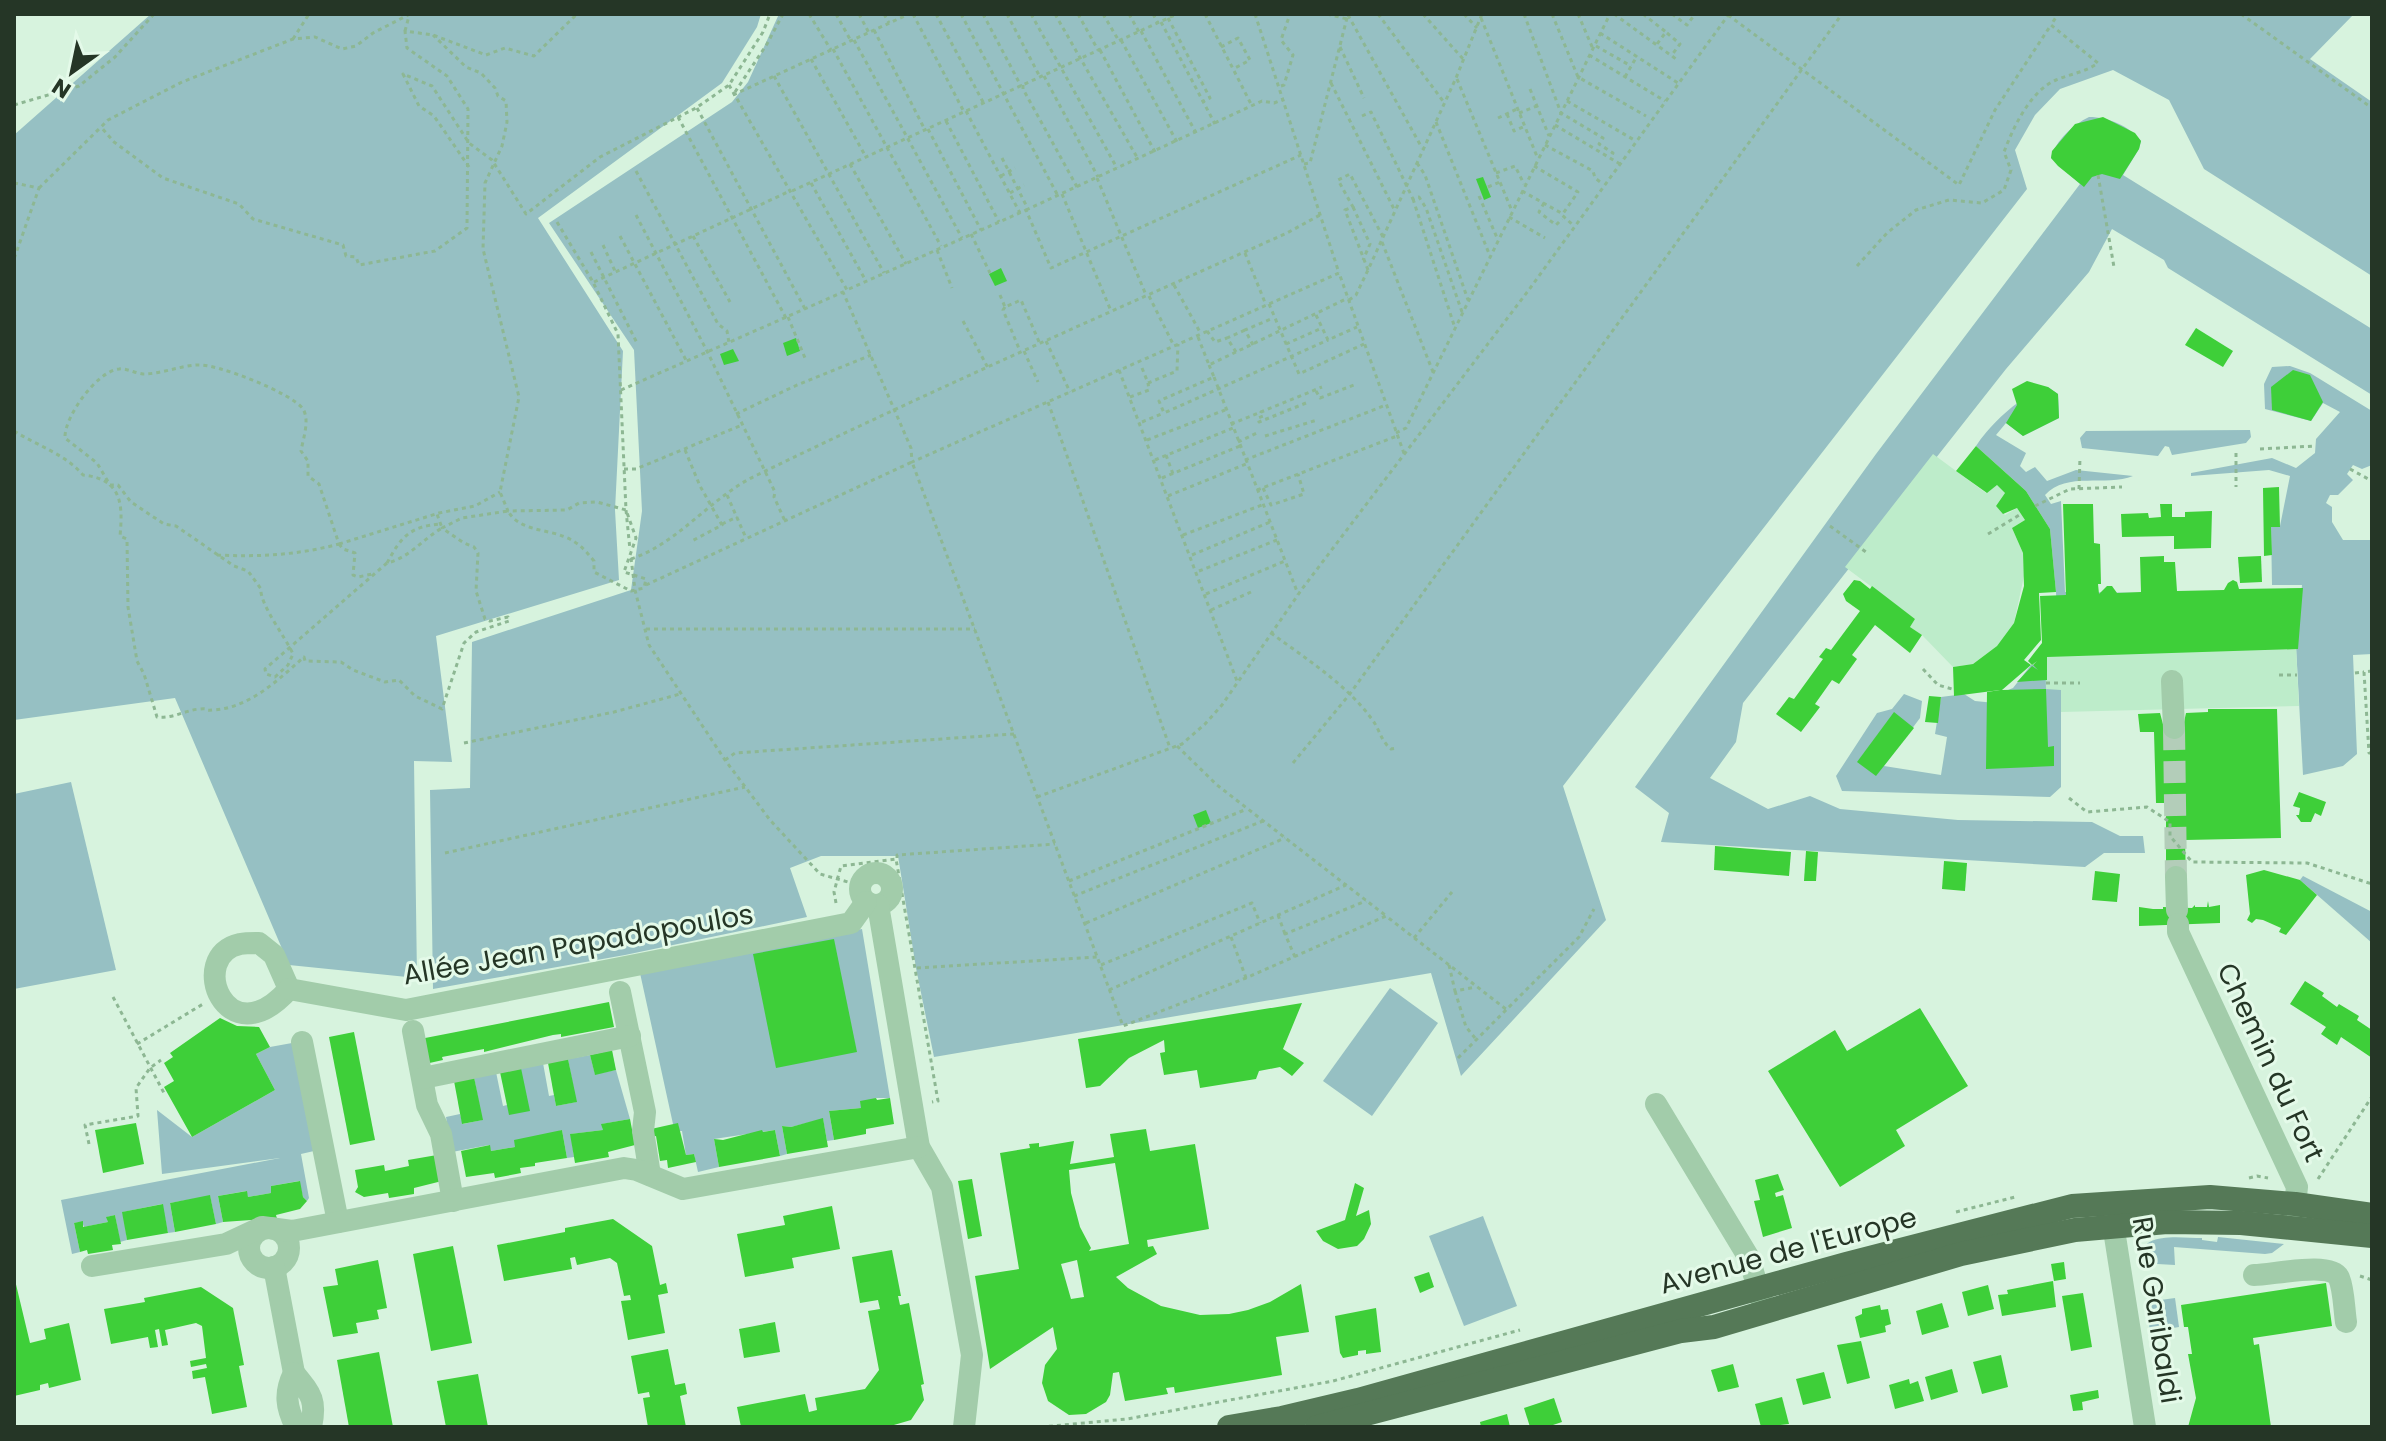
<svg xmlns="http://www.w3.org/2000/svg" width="2386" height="1441" viewBox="0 0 2386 1441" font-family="Poppins,sans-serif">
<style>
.green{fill:#96c0c3}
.plaza{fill:#bdecca}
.building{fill:#3ecf39;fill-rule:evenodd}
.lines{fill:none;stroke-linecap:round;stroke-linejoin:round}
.minor-tunnel{stroke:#b3cdb9;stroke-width:22;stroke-dasharray:22 11;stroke-linecap:butt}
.path{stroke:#8db793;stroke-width:3;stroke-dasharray:4 4;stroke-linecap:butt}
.minor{stroke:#a2ccaa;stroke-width:22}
.major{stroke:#557957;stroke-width:24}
.labels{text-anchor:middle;stroke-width:6;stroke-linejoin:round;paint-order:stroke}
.street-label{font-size:28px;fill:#253626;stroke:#e4fae9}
</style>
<rect width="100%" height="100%" fill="#d7f3de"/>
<g class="green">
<path d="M 151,14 L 761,14 L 757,27 L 722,83 L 538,218 L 623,351 L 615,510 L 619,580 L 436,636 L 452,762 L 414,761 L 417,978 L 289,965 L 175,698 L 14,720 L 14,135 Z"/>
<path d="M 779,14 L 2354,14 L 2310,59 L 2372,102 L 2372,276 L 2204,169 L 2169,100 L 2113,70 L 2060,89 L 2035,115 L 2015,150 L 2027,189 L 1563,786 L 1606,920 L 1461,1076 L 1431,973 L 934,1057 L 916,968 L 898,856 L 821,856 L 790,868 L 807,917 L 625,955 L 433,989 L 430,790 L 470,788 L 472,642 L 631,590 L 642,511 L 634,350 L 549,223 L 732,102 L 748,82 Z"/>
<path d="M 2089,117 C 2109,117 2129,126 2141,141 L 2139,149 L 2123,175 L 2372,329 L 2372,395 L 2168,268 L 2164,260 L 2112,229 L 2089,272 L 2006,369 L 1743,703 L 1736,742 L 1710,778 L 1768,809 L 1810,796 L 1840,809 L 1958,820 L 2092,822 L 2120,836 L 2143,836 L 2145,853 L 2104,853 L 2085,867 L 1661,842 L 1669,813 L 1635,787 L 1876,454 L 2080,184 L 2051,158 C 2055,141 2074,124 2089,117 Z"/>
<path d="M 2290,366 L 2310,373 L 2372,411 L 2372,465 L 2362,469 L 2353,465 L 2347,474 L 2353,480 L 2338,495 L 2330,495 L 2326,503 L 2332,507 L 2332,522 L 2343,540 L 2372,540 L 2372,654 L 2353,655 L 2357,754 L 2343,766 L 2303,775 L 2296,646 L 2058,653 L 2056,592 L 2050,529 L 2026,491 L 1976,446 C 1990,424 2023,393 2048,387 L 2058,394 L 2059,418 L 2023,436 L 2006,423 L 1996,435 L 2026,453 L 2020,466 L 2026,472 L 2035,467 L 2047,481 L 2076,470 L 2133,476 C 2106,487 2067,471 2045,495 L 2051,504 L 2061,501 L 2065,592 L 2160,593 L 2300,609 L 2302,585 L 2272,585 L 2271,527 L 2280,526 L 2290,476 L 2269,470 L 2191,476 L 2191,473 L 2272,458 L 2296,468 L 2315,453 L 2316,439 L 2340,412 L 2323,403 L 2311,421 L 2265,409 L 2264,384 L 2272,367 Z"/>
<path d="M 2250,430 L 2251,437 L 2246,443 L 2172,455 L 2169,447 L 2165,446 L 2158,456 L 2082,448 L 2080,438 L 2086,431 Z"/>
<path d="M 2046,664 L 2061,689 L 2061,787 L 2050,797 L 1842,791 L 1836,776 L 1877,713 L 1892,709 L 1904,694 L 1922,701 L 1920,718 L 1884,766 L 1941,775 L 1947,737 L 1935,734 L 1941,697 L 1964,694 L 1975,701 L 1995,703 L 1996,695 L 2013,688 L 2031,665 Z"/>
<path d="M 71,782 L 116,970 L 14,989 L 14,794 Z"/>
<path d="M 2303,876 L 2372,912 L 2372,943 L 2300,880 Z"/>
<path d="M 862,929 L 890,1098 L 876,1098 L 861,1108 L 829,1111 L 834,1140 L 827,1141 L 823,1119 L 791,1127 L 782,1126 L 787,1154 L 780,1156 L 775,1130 L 714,1139 L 719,1167 L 698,1172 L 694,1154 L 686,1155 L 682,1131 L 679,1131 L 678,1124 L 673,1124 L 640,973 Z"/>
<path d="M 1390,988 L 1438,1023 L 1372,1116 L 1323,1081 Z"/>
<path d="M 292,1043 L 314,1151 L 301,1154 L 309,1198 L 307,1201 L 303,1197 L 299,1181 L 271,1186 L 271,1193 L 248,1197 L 246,1191 L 218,1196 L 223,1222 L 216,1224 L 210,1196 L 170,1203 L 175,1232 L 168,1233 L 162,1204 L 123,1212 L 127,1240 L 120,1242 L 115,1215 L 107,1217 L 108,1222 L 84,1227 L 82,1222 L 74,1223 L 80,1252 L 72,1254 L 61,1200 L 280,1158 L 162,1174 L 157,1110 L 192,1137 L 275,1090 L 256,1054 L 270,1047 Z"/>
<path d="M 590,1055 L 595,1074 L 616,1070 L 630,1119 L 602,1124 L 603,1130 L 571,1134 L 574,1157 L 567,1158 L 562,1130 L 515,1147 L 491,1151 L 489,1145 L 452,1152 L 446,1117 L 460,1114 L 463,1124 L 482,1120 L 474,1077 L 496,1072 L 503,1106 L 507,1105 L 521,1068 L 543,1063 L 549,1096 L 554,1095 L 556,1106 L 576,1102 L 568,1059 Z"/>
<path d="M 1483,1216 L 1517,1306 L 1464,1326 L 1429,1236 Z"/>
<path d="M 2218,1237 L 2284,1244 L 2272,1253 L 2265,1254 L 2174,1247 L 2175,1265 L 2140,1263 C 2137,1230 2180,1238 2202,1238 L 2202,1240 L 2217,1242 Z"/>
<path d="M 2175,1298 L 2179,1327 L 2150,1332 L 2146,1302 Z"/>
</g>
<g class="plaza">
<path d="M 1933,454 L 1986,493 L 1997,485 L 2005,493 L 1996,506 L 2005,515 L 2017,508 L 2025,520 L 2012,528 L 2023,553 L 2024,576 L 2014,623 L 1997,646 L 1973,664 L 1953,667 L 1922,635 L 1910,627 L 1915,619 L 1845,567 Z"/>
<path d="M 2296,646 L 2299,706 L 2061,712 L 2061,690 L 2046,689 L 2045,653 Z"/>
</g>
<g class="building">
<path d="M 2103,117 L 2135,133 L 2141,141 L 2139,149 L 2120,179 L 2102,174 L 2092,177 L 2084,187 L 2058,166 L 2051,158 L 2052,151 L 2075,124 Z"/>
<path d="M 1483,177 L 1491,197 L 1484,200 L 1476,179 Z"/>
<path d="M 1001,268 L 1007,281 L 995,286 L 989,274 Z"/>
<path d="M 2196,328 L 2233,351 L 2223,367 L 2185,345 Z"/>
<path d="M 796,338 L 800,351 L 787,356 L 783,343 Z"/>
<path d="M 733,349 L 739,361 L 724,365 L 720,354 Z"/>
<path d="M 2293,370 L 2310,375 L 2323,402 L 2311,421 L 2272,410 L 2271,387 Z"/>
<path d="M 2027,381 L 2048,387 L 2058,394 L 2059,418 L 2023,436 L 2006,423 L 2017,405 L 2012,389 Z"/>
<path d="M 1976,446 L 2026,491 L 2050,529 L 2056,592 L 2039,593 L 2041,640 L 2024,660 L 2031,665 L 2002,690 L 2046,689 L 2048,747 L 2054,746 L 2054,766 L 1986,769 L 1987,692 L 2000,690 L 1954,696 L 1953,667 L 1973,664 L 1997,646 L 2014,623 L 2024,586 L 2023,553 L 2012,528 L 2025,520 L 2017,508 L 2003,514 L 1996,506 L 2005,493 L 1997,485 L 1987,493 L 1956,471 Z"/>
<path d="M 2279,487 L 2280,527 L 2271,527 L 2272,555 L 2264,556 L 2263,488 Z"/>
<path d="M 2063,504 L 2093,504 L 2094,543 L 2100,544 L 2101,584 L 2098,584 L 2099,594 L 2107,586 L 2112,586 L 2117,593 L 2141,592 L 2140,557 L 2164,556 L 2164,562 L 2175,562 L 2177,591 L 2224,590 L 2228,583 L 2233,580 L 2237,582 L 2239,589 L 2303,588 L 2298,649 L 2047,657 L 2047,680 L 2017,682 L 2032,666 L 2038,670 L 2033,665 L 2037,661 L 2032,665 L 2028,661 L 2042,643 L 2040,596 L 2066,595 Z"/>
<path d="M 2160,504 L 2172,504 L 2172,517 L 2185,517 L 2185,512 L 2212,511 L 2211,548 L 2174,549 L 2174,536 L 2122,537 L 2121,514 L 2148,513 L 2149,518 L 2161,517 Z"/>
<path d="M 2261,556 L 2262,582 L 2240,583 L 2238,557 Z"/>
<path d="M 1854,580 L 1860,581 L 1870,589 L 1872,586 L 1915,619 L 1910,627 L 1922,635 L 1910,653 L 1875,625 L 1852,655 L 1857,659 L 1839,684 L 1832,680 L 1815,704 L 1820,707 L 1801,732 L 1776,714 L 1789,697 L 1794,699 L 1823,659 L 1819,657 L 1826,648 L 1831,650 L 1860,611 L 1846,601 L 1843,594 Z"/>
<path d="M 1929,696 L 1941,697 L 1938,723 L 1925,722 Z"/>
<path d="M 2208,709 L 2277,709 L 2281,838 L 2185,840 L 2186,877 L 2166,877 L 2166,803 L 2156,803 L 2154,732 L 2140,732 L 2138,714 L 2160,713 L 2164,728 L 2183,727 L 2186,713 L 2208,712 Z"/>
<path d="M 1894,712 L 1914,728 L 1876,776 L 1857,762 Z"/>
<path d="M 2299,792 L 2326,802 L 2321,816 L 2315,813 L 2311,822 L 2301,822 L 2296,815 L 2299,815 L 2300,808 L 2293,806 Z"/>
<path d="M 1206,810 L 1211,823 L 1198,828 L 1193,815 Z"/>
<path d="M 1715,846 L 1791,852 L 1789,876 L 1714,870 Z"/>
<path d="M 1806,851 L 1818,852 L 1816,881 L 1804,881 Z"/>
<path d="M 1944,861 L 1967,863 L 1965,891 L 1942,889 Z"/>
<path d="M 2264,870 L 2300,880 L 2317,895 L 2286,935 L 2279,932 L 2281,928 L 2263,920 L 2256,919 L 2252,923 L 2247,920 L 2250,914 L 2246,875 Z"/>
<path d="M 2095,871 L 2120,874 L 2117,902 L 2092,900 Z"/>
<path d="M 2208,901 L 2209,907 L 2220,905 L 2220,923 L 2139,926 L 2139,907 L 2153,909 L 2163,909 L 2163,907 L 2192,908 L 2195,905 L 2195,907 L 2207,907 Z"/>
<path d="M 834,939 L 857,1052 L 776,1068 L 753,954 Z"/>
<path d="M 2305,981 L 2324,993 L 2322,996 L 2337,1007 L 2339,1004 L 2359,1016 L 2357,1020 L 2372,1030 L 2372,1058 L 2341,1037 L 2337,1045 L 2321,1034 L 2326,1027 L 2290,1004 Z"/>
<path d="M 609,1002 L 614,1027 L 561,1037 L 561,1034 L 553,1035 L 484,1052 L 484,1049 L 442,1057 L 443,1060 L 425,1064 L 420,1039 Z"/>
<path d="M 1302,1003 L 1283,1049 L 1304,1063 L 1292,1076 L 1280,1067 L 1259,1071 L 1256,1079 L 1200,1088 L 1197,1070 L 1164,1075 L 1160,1053 L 1165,1052 L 1164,1040 L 1129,1058 L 1100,1086 L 1086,1088 L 1078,1039 Z"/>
<path d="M 1920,1008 L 1968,1086 L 1896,1130 L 1905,1146 L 1840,1187 L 1768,1071 L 1835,1030 L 1847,1051 Z"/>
<path d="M 220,1018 L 237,1026 L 259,1027 L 270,1047 L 256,1054 L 275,1090 L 192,1137 L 164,1087 L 174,1081 L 164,1063 L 173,1057 L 170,1053 Z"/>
<path d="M 354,1032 L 375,1140 L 350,1145 L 329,1037 Z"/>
<path d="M 612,1050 L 616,1070 L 595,1075 L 590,1055 Z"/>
<path d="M 568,1059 L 577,1102 L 556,1106 L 548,1063 Z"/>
<path d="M 521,1068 L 530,1111 L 509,1115 L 500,1072 Z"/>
<path d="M 474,1077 L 483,1120 L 462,1124 L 454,1081 Z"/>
<path d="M 876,1098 L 877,1100 L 890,1098 L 894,1124 L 866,1129 L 866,1134 L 834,1140 L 829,1111 L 861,1108 L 860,1101 Z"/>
<path d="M 823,1118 L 828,1147 L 787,1154 L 782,1126 L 791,1127 Z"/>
<path d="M 630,1119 L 635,1145 L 608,1152 L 609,1157 L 575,1163 L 570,1134 L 603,1130 L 601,1124 Z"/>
<path d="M 136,1123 L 144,1164 L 103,1173 L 95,1130 Z"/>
<path d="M 678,1123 L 686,1155 L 694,1154 L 696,1162 L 668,1168 L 667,1160 L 660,1161 L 656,1136 L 652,1137 L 651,1129 Z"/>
<path d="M 1146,1129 L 1150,1151 L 1195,1144 L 1209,1229 L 1147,1240 L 1148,1247 L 1153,1246 L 1157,1254 L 1116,1277 L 1128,1288 L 1161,1306 L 1200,1315 L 1229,1314 L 1248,1310 L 1270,1302 L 1301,1284 L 1309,1332 L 1276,1337 L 1282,1375 L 1175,1393 L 1174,1387 L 1166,1388 L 1168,1394 L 1125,1401 L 1119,1372 L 1113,1373 L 1110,1395 L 1106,1402 L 1086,1414 L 1069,1415 L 1048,1401 L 1042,1383 L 1045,1365 L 1057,1349 L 1053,1327 L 990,1369 L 975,1276 L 1019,1269 L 1000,1153 L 1030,1148 L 1029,1144 L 1039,1143 L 1039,1147 L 1074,1141 L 1070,1164 L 1114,1157 L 1110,1134 ZM 1115,1163 L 1129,1244 L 1089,1251 L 1091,1248 L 1080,1227 L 1071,1193 L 1069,1170 ZM 1077,1260 L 1084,1297 L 1071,1299 L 1061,1264 Z"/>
<path d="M 562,1130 L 567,1158 L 535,1163 L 535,1166 L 520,1168 L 521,1173 L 516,1174 L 495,1178 L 494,1173 L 466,1177 L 461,1151 L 490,1145 L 491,1151 L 515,1147 L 514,1140 Z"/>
<path d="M 762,1130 L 763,1132 L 775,1130 L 780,1156 L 719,1167 L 714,1139 L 723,1140 Z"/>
<path d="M 437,1155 L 442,1181 L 414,1188 L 414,1194 L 389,1198 L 388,1193 L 364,1197 L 355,1192 L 358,1187 L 355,1170 L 384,1165 L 385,1171 L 409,1166 L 408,1160 Z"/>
<path d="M 1778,1174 L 1784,1190 L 1775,1193 L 1776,1197 L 1783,1195 L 1792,1228 L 1763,1237 L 1754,1201 L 1760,1200 L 1755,1180 Z"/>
<path d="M 972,1179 L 982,1236 L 968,1239 L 958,1181 Z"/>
<path d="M 300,1181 L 303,1197 L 307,1201 L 300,1209 L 276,1215 L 277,1219 L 252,1224 L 251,1220 L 223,1222 L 218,1196 L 247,1191 L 248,1197 L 271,1193 L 271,1186 Z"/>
<path d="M 1355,1183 L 1364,1188 L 1356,1216 L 1369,1210 L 1371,1224 L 1364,1239 L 1357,1246 L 1338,1249 L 1323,1241 L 1316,1231 L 1345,1220 Z"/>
<path d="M 210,1195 L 216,1224 L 175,1232 L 170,1203 Z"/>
<path d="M 163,1204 L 168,1233 L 127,1240 L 122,1212 Z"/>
<path d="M 832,1206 L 840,1249 L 792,1258 L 794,1268 L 745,1277 L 737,1234 L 785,1225 L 783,1216 Z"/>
<path d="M 115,1215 L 121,1244 L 112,1245 L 113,1250 L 88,1254 L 87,1250 L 80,1252 L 74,1223 L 83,1221 L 83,1227 L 108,1222 L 106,1217 Z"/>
<path d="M 613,1219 L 652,1246 L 660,1285 L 666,1283 L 668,1293 L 658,1295 L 665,1333 L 628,1340 L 621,1301 L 631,1300 L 630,1295 L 624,1296 L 617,1263 L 610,1258 L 577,1265 L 575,1257 L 570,1258 L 572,1269 L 504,1281 L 497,1245 L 565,1232 L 565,1228 Z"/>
<path d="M 453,1246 L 472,1343 L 431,1351 L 413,1254 Z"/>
<path d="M 892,1250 L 901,1296 L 898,1296 L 900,1305 L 909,1303 L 924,1384 L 921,1385 L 924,1400 L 911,1420 L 887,1427 L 741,1427 L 737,1407 L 805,1394 L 809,1412 L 817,1410 L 815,1398 L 865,1389 L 879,1370 L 868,1311 L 880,1309 L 878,1300 L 860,1303 L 852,1257 Z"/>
<path d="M 378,1260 L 387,1308 L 377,1310 L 379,1319 L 356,1323 L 358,1333 L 333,1337 L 323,1287 L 338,1285 L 335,1269 Z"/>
<path d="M 2064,1262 L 2066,1279 L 2054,1281 L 2051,1264 Z"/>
<path d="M 1429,1272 L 1434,1287 L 1420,1293 L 1414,1277 Z"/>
<path d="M 14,1276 L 30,1343 L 46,1339 L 44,1329 L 69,1323 L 81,1380 L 49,1388 L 48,1383 L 40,1385 L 40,1390 L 14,1396 Z"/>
<path d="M 2053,1281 L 2056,1307 L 2002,1316 L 1998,1295 L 2008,1294 L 2007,1290 Z"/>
<path d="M 2326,1283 L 2332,1326 L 2253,1338 L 2254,1345 L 2259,1344 L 2271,1427 L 2188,1427 L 2196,1398 L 2188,1354 L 2192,1354 L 2188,1327 L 2184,1327 L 2181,1305 Z"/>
<path d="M 1988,1285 L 1994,1309 L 1968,1316 L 1962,1292 Z"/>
<path d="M 201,1287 L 233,1308 L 244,1365 L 239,1366 L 247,1407 L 212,1414 L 205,1377 L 193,1379 L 192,1371 L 207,1368 L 206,1364 L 191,1367 L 190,1361 L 206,1358 L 202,1326 L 196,1323 L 165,1330 L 168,1345 L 162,1346 L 159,1329 L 155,1330 L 158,1347 L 150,1348 L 148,1337 L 111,1344 L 104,1309 L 145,1302 L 144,1298 Z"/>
<path d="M 2083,1293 L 2092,1347 L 2071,1351 L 2062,1296 Z"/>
<path d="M 1942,1303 L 1949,1327 L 1922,1335 L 1916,1311 Z"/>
<path d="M 1880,1305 L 1881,1310 L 1888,1309 L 1891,1324 L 1885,1326 L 1886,1332 L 1860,1338 L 1855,1317 L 1862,1314 L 1862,1309 Z"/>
<path d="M 1376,1308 L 1381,1352 L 1366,1354 L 1366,1350 L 1358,1351 L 1358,1355 L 1343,1358 L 1340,1353 L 1335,1316 Z"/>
<path d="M 775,1322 L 780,1352 L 744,1358 L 739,1329 Z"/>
<path d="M 1861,1341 L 1870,1378 L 1847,1384 L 1837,1345 Z"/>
<path d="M 668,1349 L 675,1385 L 685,1383 L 687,1394 L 680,1396 L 686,1427 L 648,1427 L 643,1398 L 650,1397 L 649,1392 L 638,1394 L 631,1356 Z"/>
<path d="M 379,1352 L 393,1427 L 349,1427 L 337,1360 Z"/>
<path d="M 2001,1355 L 2008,1387 L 1982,1394 L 1973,1362 Z"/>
<path d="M 1733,1364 L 1739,1387 L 1718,1392 L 1711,1370 Z"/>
<path d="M 1952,1369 L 1958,1392 L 1931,1400 L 1925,1377 Z"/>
<path d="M 1824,1372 L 1831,1398 L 1803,1405 L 1796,1379 Z"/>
<path d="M 478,1374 L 488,1427 L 446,1427 L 437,1381 Z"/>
<path d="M 1909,1379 L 1910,1384 L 1918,1381 L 1924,1401 L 1895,1409 L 1889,1385 Z"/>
<path d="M 2098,1390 L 2099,1398 L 2082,1402 L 2083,1410 L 2073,1411 L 2070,1395 Z"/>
<path d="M 1782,1397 L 1789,1424 L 1761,1427 L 1755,1404 Z"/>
<path d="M 1554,1398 L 1562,1422 L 1547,1427 L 1530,1427 L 1524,1408 Z"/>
<path d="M 1507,1414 L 1510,1427 L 1481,1427 L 1480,1422 Z"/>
</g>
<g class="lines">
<path class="minor-tunnel" d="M 2174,728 L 2176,877"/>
<g class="path">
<path d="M 410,14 L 373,33 L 356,46 L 342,49 L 315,37 L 293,39 L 182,82 L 108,120 L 101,127 L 114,142 L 163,178 L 239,204 L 253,219 L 343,245 L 346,256 L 356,257 L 359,265 L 435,251 L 467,228 L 468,109 L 447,76 L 407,48 L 405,31 L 433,35 L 486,55 L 505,48 L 534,56 L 577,14"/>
<path d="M 809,14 L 831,50"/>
<path d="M 836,14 L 851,41"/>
<path d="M 859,14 L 869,33"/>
<path d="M 884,14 L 889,23"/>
<path d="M 913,14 L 964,112"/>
<path d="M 936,14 L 983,102"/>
<path d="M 961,14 L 1057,194"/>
<path d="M 983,14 L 1021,86"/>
<path d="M 1007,14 L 1040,77"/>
<path d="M 1031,14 L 1117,168"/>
<path d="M 1055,14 L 1138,159"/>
<path d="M 1078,14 L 1098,50"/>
<path d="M 1103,14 L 1119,41"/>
<path d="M 1129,14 L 1139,32"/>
<path d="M 1153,14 L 1158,23"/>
<path d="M 1205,14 L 1252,106"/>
<path d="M 1255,14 L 1339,273"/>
<path d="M 1327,14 L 1347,19"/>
<path d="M 1378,14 L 1443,101"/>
<path d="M 1423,14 L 1463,59"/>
<path d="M 1464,14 L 1477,28"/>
<path d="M 1524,14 L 1561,113 L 1603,138 L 1599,144 L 1613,153 L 1611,158"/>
<path d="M 1552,14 L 1578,77 L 1646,116"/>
<path d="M 1578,14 L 1593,49"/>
<path d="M 1614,14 L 1676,59"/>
<path d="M 1643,14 L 1666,32 L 1657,44"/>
<path d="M 1672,14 L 1687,25 L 1695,14"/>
<path d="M 1716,14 L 1717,15"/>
<path d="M 2241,14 L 2372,108"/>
<path d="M 1348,15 L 1422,148"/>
<path d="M 1728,15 L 1959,185 L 1995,110 L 2051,25"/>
<path d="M 1168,18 L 1210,98 L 1202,102"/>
<path d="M 1481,18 L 1538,159"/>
<path d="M 1161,22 L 1215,124"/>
<path d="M 874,30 L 925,130"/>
<path d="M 405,31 L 409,16"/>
<path d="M 1141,31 L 1196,133"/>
<path d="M 1600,33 L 1678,83"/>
<path d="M 1667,33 L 1680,44 L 1671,56"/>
<path d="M 293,39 L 309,14"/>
<path d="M 854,40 L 962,238"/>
<path d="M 1121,40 L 1177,142"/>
<path d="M 1596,46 L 1631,66"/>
<path d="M 1221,47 L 1238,38 L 1250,60 L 1233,69"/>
<path d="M 1340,47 L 1364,98"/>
<path d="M 833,49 L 941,246"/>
<path d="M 1100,50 L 1155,152"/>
<path d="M 1589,55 L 1665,101"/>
<path d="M 811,59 L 866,157"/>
<path d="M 774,76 L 884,273"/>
<path d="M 1044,76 L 1098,177"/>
<path d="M 1625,77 L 1637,56"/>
<path d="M 1457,79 L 1512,211"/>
<path d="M 1331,83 L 1395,211"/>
<path d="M 729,85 L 847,290 L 843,292 L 911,448 L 912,462 L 1339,273 L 1405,456"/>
<path d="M 1023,85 L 1023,89 L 1077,187"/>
<path d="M 1281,86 L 1284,85 L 1293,55 L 1281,40 L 1290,14"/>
<path d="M 1530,89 L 1549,136"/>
<path d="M 735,92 L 767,44 L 783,14"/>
<path d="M 733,95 L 909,14"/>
<path d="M 1567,101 L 1636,141"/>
<path d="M 14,105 L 79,86 L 115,57 L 154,14"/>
<path d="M 697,108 L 805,309"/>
<path d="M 966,111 L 1020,213"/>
<path d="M 1519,113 L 1537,106"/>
<path d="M 1507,114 L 1514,131 L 1523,127"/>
<path d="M 1362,116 L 1371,112 L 1413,199 L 1419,197 L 1426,208 L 1462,312"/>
<path d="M 678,117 L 786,318"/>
<path d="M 1498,118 L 1517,109"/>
<path d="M 946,121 L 999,222"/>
<path d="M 1436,122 L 1490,256"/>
<path d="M 1555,125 L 1620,164"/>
<path d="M 928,129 L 981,230"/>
<path d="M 1545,145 L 1593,171 L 1595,178 L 1603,184"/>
<path d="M 1002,158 L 1026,205"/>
<path d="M 1417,163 L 1425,175 L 1468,300"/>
<path d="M 850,164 L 906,264"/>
<path d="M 1304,164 L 1310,163 L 1348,14"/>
<path d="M 1534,166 L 1578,192 L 1562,215 L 1574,226"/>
<path d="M 469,167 L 434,116 L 419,106 L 403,74 L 432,86 L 469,143 L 492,160 L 526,214 L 600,157 L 696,108 L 729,85 L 763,32 L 770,14"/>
<path d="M 636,171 L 718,324 L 727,331 L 729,343"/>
<path d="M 1496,173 L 1515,166 L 1524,184"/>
<path d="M 2098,175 L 2114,267"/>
<path d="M 1001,176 L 1015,168"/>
<path d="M 1097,178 L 1146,295"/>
<path d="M 14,183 L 39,188 L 14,259"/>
<path d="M 811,183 L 866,281"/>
<path d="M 1488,187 L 1500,182"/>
<path d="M 39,188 L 101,127"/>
<path d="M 792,191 L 1177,14"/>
<path d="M 1522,191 L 1563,214"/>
<path d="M 1010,193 L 1024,185"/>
<path d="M 1062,194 L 1111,311"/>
<path d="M 1479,196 L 1498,240"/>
<path d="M 1413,199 L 1454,325"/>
<path d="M 1544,203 L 1539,212 L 1556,225 L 1562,219"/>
<path d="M 1353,207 L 1370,244 L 1363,260"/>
<path d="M 1026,210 L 1262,101 L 1274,103 L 1284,99"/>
<path d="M 636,215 L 708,353 L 775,492 L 774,497 L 785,521"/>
<path d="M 1509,217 L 1545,238"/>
<path d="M 557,222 L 593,282 L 618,334 L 626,510 L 630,550"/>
<path d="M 971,234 L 990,273"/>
<path d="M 620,236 L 687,362"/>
<path d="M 693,236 L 730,302"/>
<path d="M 1382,242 L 1433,372"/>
<path d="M 603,245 L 615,271"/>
<path d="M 937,250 L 952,288"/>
<path d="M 591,252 L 637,343"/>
<path d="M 1245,253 L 1266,305"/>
<path d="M 1857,266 L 1887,233 L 1916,210 L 1949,200 L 1982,203 L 2004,190 L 2011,170 L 2004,152 C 2013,128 2030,91 2056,80 C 2070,74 2086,72 2098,63 L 2051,25 L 2058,14"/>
<path d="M 1368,270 L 1345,210 L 1353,207 L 1338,180 L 1350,174 L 1383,237"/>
<path d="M 594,282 L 790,191"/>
<path d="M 1174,285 L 1201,334"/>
<path d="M 849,289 L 1026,210 L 1051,268 L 1301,155"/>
<path d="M 1000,295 L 1005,307 L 1021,300 L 1040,344"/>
<path d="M 1149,296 L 1174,346"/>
<path d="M 1349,300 L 1356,295 L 1368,270 L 1456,78 L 1482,14"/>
<path d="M 1269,304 L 1299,374 L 1364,344"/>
<path d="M 1005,307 L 1003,310 L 1020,351"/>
<path d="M 1316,315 L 1328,340 L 1357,327"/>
<path d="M 788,317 L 805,358"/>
<path d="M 963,321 L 988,368"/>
<path d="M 1207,331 L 1215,342 L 1227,338"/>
<path d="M 1198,337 L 1209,365 L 1348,298"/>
<path d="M 1046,341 L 1070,392"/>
<path d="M 1286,344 L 1322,328"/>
<path d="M 1253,345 L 1245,330 L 1271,319"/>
<path d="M 1024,351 L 1038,382"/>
<path d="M 1236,352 L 1227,338 L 1245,330"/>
<path d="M 1209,365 L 1214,377 L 1159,401 L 1164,413 L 1328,340"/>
<path d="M 1142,368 L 1148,383 L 1177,371 L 1178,344"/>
<path d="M 1119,370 L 1237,681"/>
<path d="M 1214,377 L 1298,594"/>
<path d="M 621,390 L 843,292"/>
<path d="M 1316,391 L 1320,398 L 1354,385"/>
<path d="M 1130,397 L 1149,390 L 1148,383"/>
<path d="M 1048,402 L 1170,748"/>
<path d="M 1306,403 L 1259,422 L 1258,418 L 1263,416 L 1261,412 L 1322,387"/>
<path d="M 736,414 L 797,385 L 871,355"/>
<path d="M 1142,422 L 1164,413"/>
<path d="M 1231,424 L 1261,412"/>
<path d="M 14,431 C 38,446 65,454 83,475 C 122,479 123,504 120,536 L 127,539 L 128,607 L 137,661 L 144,674 L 157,717 C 173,719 185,710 200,709 C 211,708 202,711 213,710 C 250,708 279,679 304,657 L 305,661 L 341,662 L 353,670 L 385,682 L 399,680 L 415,696 L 442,709 L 464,643 L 476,632 L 509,621 L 508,617 L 490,621 L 485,619 L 476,591 L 478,553 L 474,547 L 464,543 L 442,528 L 462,518 L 508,511 C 519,531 547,529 565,537 C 578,542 585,550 594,561 L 594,572 L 631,591 L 644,588 L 646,579 L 624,572 L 636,538 L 626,510 L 597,502 L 579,503 L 567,510 L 508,511 L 500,492 L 519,397 L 483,249 L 485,183 L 502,146 L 507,122 L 506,101 L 498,96 L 495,88 L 481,73 L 466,67 L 433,35"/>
<path d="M 1396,433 L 1406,428 L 1610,14"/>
<path d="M 1265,436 L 1317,420"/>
<path d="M 1147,440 L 1225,410"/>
<path d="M 1238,442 L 1259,432"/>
<path d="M 2260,449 L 2315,446"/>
<path d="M 685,450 L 700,486 L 722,525 L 690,542"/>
<path d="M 2236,453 L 2236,487"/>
<path d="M 1166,455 L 1173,474"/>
<path d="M 1155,460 L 1233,428"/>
<path d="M 1245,460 L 1386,405"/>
<path d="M 624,469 L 636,469 L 742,425"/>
<path d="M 2350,469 L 2372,481"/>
<path d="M 1162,478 L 1240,446"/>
<path d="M 1263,488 L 1271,505 L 1304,494 L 1298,474"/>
<path d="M 2079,489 L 2080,457"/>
<path d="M 1257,490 L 1397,436"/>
<path d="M 727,495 L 746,538"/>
<path d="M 1168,496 L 1246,464"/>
<path d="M 2035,506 L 2070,489 L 2122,487"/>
<path d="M 722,524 L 737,517"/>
<path d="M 1830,526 L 1866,552"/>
<path d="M 1988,534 L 2021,514"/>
<path d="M 1183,535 L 1262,505"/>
<path d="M 339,544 L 439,513 L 475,506 L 500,492"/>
<path d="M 339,544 L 343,549 L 355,553 L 353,575 L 358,577 L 372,574"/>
<path d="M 217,555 C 259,557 298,555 339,544 L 319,484 L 308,476 L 308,461 L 301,451 C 303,439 310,420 303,409 C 292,393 216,363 197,365 C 179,366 161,374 143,374 C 135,373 126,368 119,369 C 97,371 64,417 65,438 L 97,463 L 110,485 L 118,485 L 131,502 L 164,524 L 176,526 L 234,566 L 248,571 L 261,589 C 259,603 286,638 293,654 L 288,665 L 275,677 L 266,674 L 265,669 L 387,563 C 409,558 423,539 442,528 L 437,514"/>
<path d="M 1192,555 L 1270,522"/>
<path d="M 631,558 L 635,590 L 649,645 L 725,760 L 770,820 L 820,874 L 855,884"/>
<path d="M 631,559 C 679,543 712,496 757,475 C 932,390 1110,312 1287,233 L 1320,215"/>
<path d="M 387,563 C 401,537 410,526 441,524"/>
<path d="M 1199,571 L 1277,540"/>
<path d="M 646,585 L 912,462 L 1123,1026 L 1246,978 L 1386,916 L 1507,1010"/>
<path d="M 1206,594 L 1285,561"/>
<path d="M 1211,610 L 1251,592"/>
<path d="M 646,629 L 975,629"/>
<path d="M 1271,633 C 1305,658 1346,684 1371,718 C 1380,729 1380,740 1391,749 L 1397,748"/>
<path d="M 1923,669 L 1938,685 L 1952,689"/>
<path d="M 2372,671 L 2364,672 L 2369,753 L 2372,753"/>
<path d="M 2355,673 L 2364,672"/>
<path d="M 2279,675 L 2297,675"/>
<path d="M 2046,683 L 2080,683"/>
<path d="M 464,743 L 614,712 L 680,694"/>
<path d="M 1177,746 L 1217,785 L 1346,885"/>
<path d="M 725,760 L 735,753 L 1014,734"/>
<path d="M 1293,763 L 1349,695 L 1842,14"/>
<path d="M 1037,797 L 1182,744 L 1205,724 L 1222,705 L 1302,589 L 1528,291 L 1729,14"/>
<path d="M 2069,798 L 2087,812 L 2147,807 L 2170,822 L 2170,836 L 2192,862 L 2307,863 L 2372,884"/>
<path d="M 445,853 L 745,787"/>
<path d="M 897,858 L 897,855 L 1055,844"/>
<path d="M 1069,881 L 1247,809"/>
<path d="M 1074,896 L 1263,821"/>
<path d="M 836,903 L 834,892 L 841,866 L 896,859 L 938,1101 L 932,1102"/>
<path d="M 1278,915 L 1285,934"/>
<path d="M 1086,923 L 1285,838"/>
<path d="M 1231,937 L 1246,978"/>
<path d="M 1414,938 L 1452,892"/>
<path d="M 1295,957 L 1285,934 L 1366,901"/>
<path d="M 1101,965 L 1252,903 L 1260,923"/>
<path d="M 1449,965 L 1455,991 L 1476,987"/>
<path d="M 917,968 L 1097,957"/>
<path d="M 1109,990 L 1346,885 L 1385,915"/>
<path d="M 1455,991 L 1466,1027 L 1475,1038"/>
<path d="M 113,997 L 164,1093"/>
<path d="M 137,1044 L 203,1004"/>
<path d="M 1458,1058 L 1579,937 L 1594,909"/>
<path d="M 89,1144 L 85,1125 L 138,1116 L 136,1088 L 150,1068 L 161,1060"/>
<path d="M 2249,1178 L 2257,1176 L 2268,1178"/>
<path d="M 2318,1179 L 2371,1098"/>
<path d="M 1956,1212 L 2015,1197"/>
<path d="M 2360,1276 L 2372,1280"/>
<path d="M 1041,1427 L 1127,1419 L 1333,1381 L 1520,1330"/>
</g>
<g class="minor">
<path d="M 2172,681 L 2174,728"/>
<circle cx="876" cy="889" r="16"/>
<path d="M 2176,877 L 2177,910"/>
<path d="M 878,905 L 919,1147 L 942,1187 L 972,1355 L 964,1427"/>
<path d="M 2178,924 L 2178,932 L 2297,1187 L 2293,1222"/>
<path d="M 259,943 L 274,955 L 289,989 C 226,1060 186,955 240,944 C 246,943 253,943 259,943 Z"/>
<path d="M 289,989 L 406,1010 L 851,923 L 866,902"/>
<path d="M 620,992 L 645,1112 L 643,1131 L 650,1175"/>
<path d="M 413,1031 L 427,1105 L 441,1134 L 453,1201"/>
<path d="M 302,1042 L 338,1222"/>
<path d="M 423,1078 L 630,1036"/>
<path d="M 1656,1104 L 1749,1258 L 1765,1312"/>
<path d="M 2111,1211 L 2145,1427"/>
<circle cx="269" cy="1248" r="20"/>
<path d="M 92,1266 L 226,1244 L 262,1227 L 292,1231 L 624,1168 L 637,1170 L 683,1189 L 919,1147"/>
<path d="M 274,1267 L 294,1373"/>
<path d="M 2254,1275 C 2272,1275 2332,1261 2339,1278 C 2344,1290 2344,1309 2346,1322"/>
<path d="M 296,1427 C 286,1407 284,1393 294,1373 C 311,1394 317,1400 311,1427"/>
</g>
<g class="major">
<path d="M 1229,1427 L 1282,1418 L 1358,1400 L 1846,1264 L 2072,1206 L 2210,1197 L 2295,1204 L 2372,1215"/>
<path d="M 1317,1427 L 1681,1331 L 1714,1327 L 1961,1254 L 2075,1230 L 2167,1222 L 2241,1223 L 2372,1236"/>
</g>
</g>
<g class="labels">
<g class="street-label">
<text transform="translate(578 944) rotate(-10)" y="10">Allée Jean Papadopoulos</text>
<text transform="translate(2271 1062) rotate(65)" y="10">Chemin du Fort</text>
<text transform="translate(1788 1250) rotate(-15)" y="10">Avenue de l'Europe</text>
<text transform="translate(2157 1310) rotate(81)" y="10">Rue Garibaldi</text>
</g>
</g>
<rect width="2386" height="1441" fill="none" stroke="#253626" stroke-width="32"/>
<g transform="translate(72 72) rotate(213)" stroke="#e4fae9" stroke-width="6" paint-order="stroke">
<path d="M0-6L14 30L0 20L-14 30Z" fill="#253626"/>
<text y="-12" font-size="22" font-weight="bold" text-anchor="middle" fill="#253626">N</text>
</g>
</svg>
